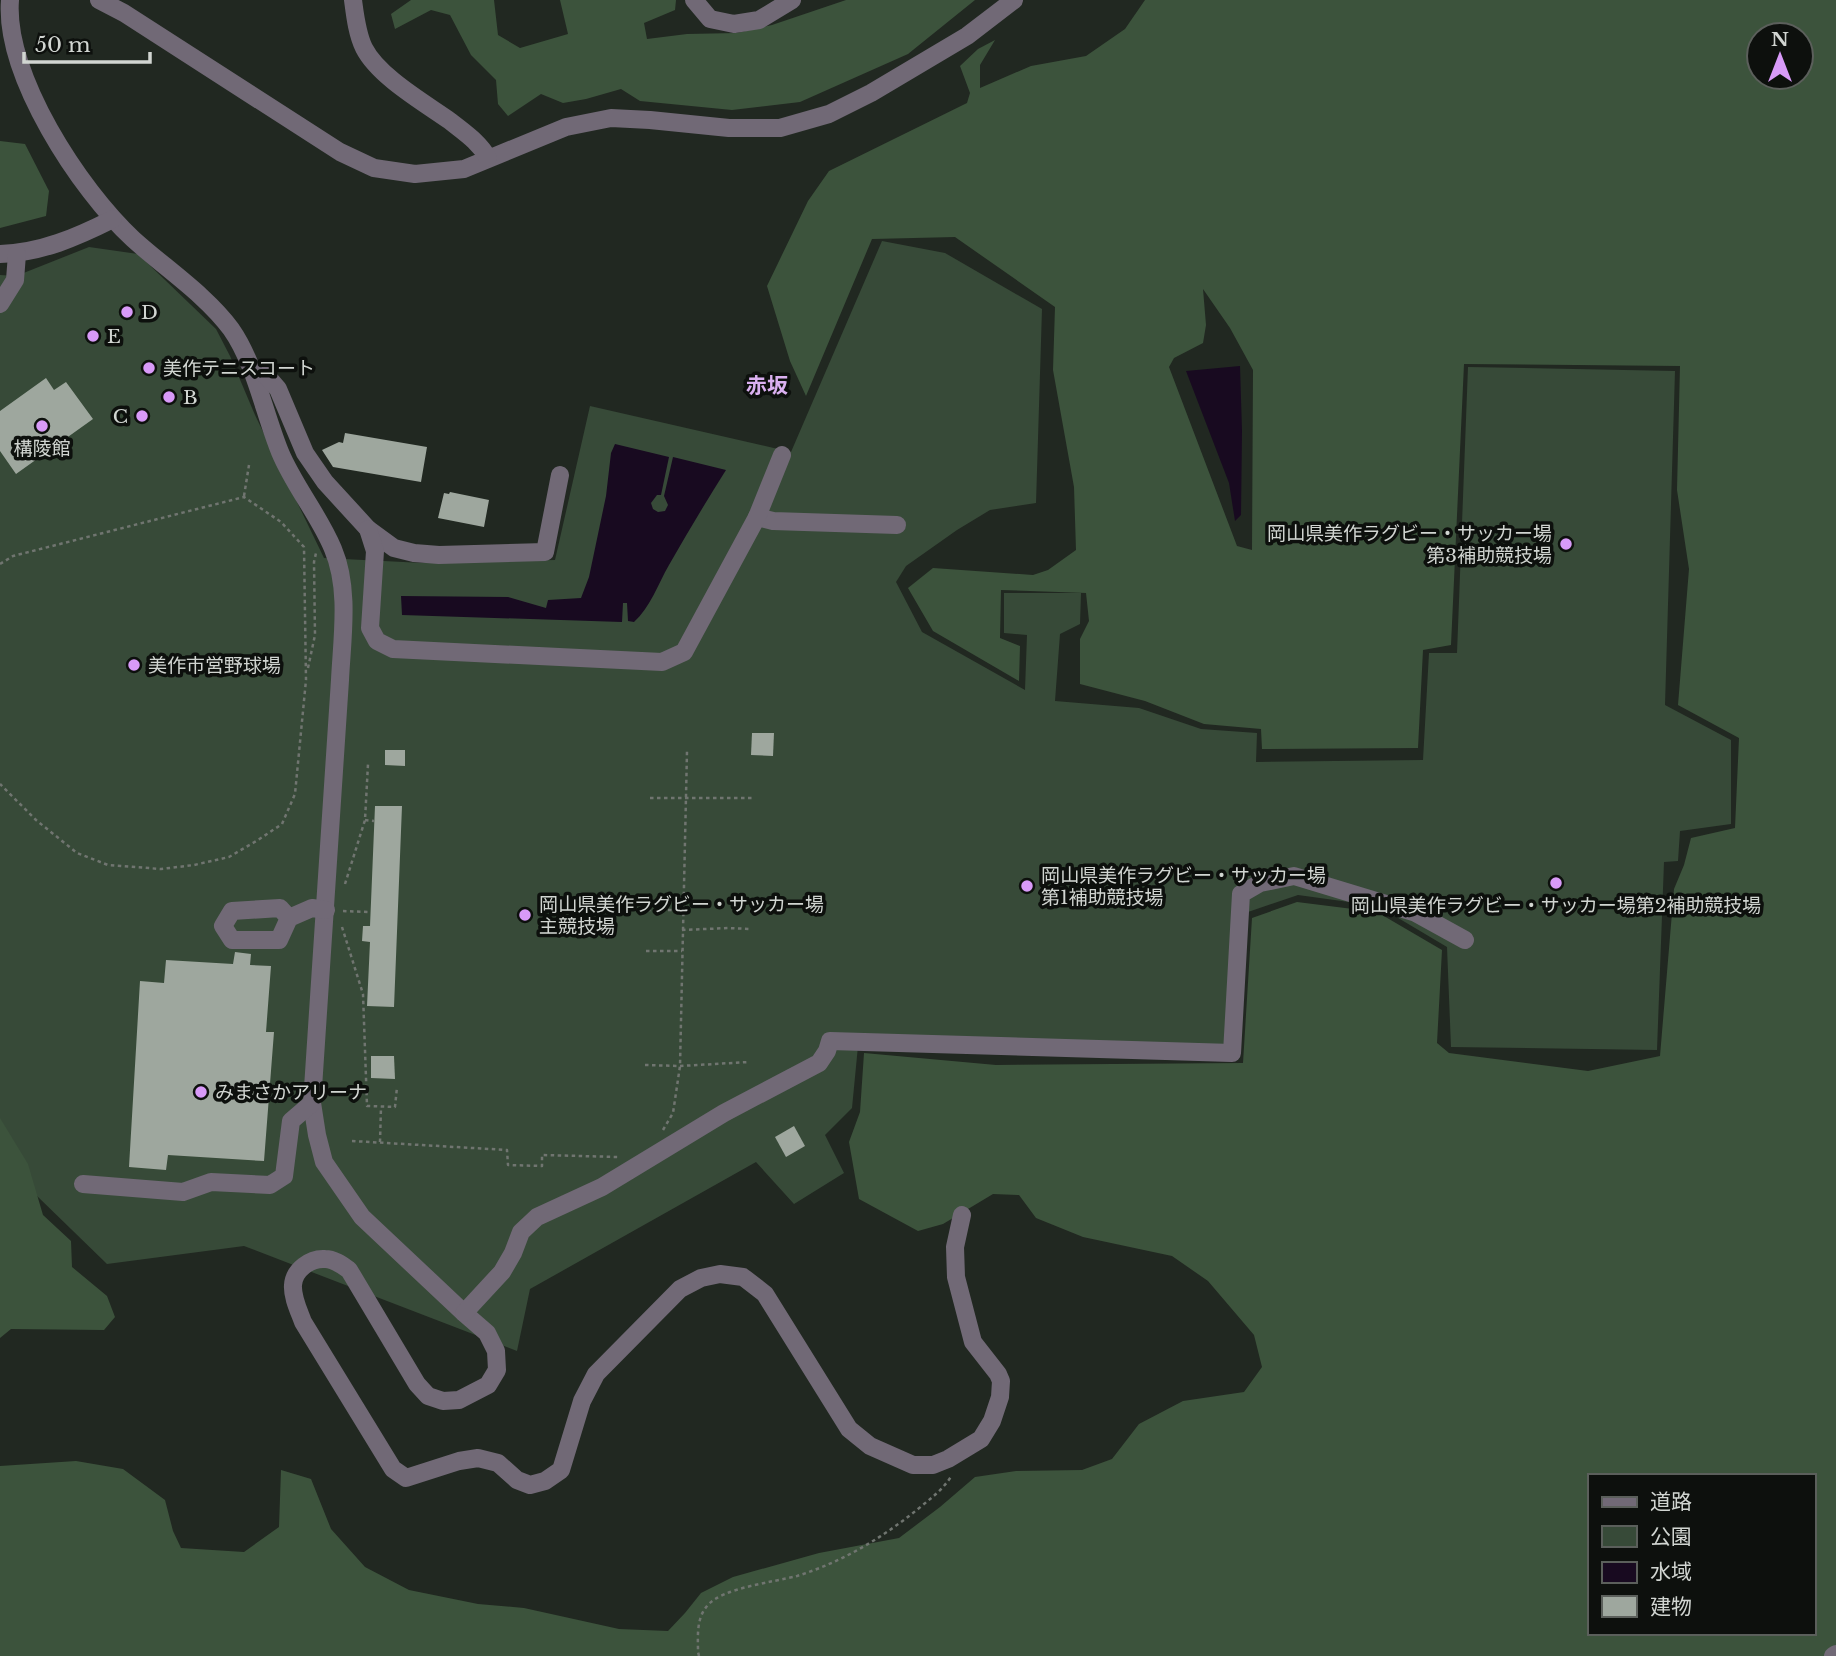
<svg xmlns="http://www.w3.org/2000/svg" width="1836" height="1656" viewBox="0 0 1836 1656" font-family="'Libre Baskerville','Noto Sans JP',serif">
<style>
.green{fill:#374a38}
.forest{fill:#3c533c;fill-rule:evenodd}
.water{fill:#180a20}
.building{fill:#9ea79e}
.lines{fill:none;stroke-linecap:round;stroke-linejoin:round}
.path{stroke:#707570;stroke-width:2.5;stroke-dasharray:3.5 3.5;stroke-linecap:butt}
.minor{stroke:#716976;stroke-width:18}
.poi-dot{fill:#d89af8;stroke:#0d100d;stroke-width:2.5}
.labels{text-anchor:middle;stroke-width:7;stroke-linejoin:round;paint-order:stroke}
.poi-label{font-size:19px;fill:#d1d5d1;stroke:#0d100d;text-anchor:start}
.neighbourhood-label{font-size:21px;font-weight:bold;fill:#dab0f0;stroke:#0d100d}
</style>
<rect width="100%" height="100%" fill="#212821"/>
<path class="green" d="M 882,241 L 945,253 L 1042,309 L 1036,503 L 990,510 L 957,530 L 906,566 L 896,582 L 922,632 L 1025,690 L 1027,635 L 1004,633 L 1004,593 L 1081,593 L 1080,624 L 1060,634 L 1055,701 L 1139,708 L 1201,729 L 1257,733 L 1256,762 L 1423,760 L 1429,653 L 1457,653 L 1468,367 L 1675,371 L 1665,705 L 1731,740 L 1731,824 L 1680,831 L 1678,861 L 1664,862 L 1657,1050 L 1451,1047 L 1447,947 L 1378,906 L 1298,895 L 1248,912 L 1238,1058 L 858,1046 L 852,1108 L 825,1135 L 844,1173 L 794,1204 L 756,1162 L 530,1289 L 517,1351 L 244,1246 L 107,1264 L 0,1160 L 0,275 L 16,276 L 89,247 L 138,254 L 216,329 L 230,356 L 255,415 L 324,558 L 423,563 L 555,560 L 590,406 L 791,452 Z"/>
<g class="forest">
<path d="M 411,0 L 494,0 L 498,35 L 520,48 L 568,34 L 560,0 L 676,0 L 675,10 L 644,23 L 647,39 L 687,34 L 737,33 L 772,25 L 846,0 L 975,0 L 908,54 L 800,102 L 732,110 L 640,101 L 621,89 L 586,99 L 563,103 L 541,94 L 508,116 L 498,104 L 496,80 L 471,55 L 450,15 L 431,10 L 395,29 L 391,14 Z"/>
<path d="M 1145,0 L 1836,0 L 1836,1656 L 0,1656 L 0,1466 L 76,1461 L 123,1469 L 165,1500 L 173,1531 L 181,1548 L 244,1552 L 279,1527 L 281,1470 L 311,1479 L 331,1529 L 365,1567 L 409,1590 L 478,1604 L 524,1608 L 619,1629 L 668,1631 L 685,1613 L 701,1593 L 733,1577 L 819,1553 L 899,1538 L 940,1507 L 975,1477 L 1016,1471 L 1082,1470 L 1112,1459 L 1139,1424 L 1183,1401 L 1244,1392 L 1262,1367 L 1254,1335 L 1208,1281 L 1172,1256 L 1083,1237 L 1036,1218 L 1019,1195 L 993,1194 L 943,1224 L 918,1231 L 859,1199 L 849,1142 L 860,1112 L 864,1053 L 996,1065 L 1243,1063 L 1252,918 L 1297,902 L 1377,912 L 1442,950 L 1437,1043 L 1449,1053 L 1588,1071 L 1660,1056 L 1674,889 L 1684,865 L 1691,838 L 1735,828 L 1739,738 L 1678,705 L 1689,569 L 1677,490 L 1680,366 L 1464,364 L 1451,645 L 1423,650 L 1418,748 L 1262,749 L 1261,729 L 1204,724 L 1145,701 L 1080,684 L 1080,639 L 1089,621 L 1086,593 L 1001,590 L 1000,638 L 1020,646 L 1019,681 L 933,631 L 908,588 L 933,568 L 1033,575 L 1048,570 L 1076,550 L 1074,487 L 1053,370 L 1055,307 L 955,237 L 872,239 L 806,396 L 790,361 L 767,286 L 808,201 L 829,171 L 967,103 L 970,93 L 960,66 L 978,49 L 995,40 L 980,65 L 980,88 L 1031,66 L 1086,56 L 1125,29 ZM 1759,35 L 1801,35 L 1801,77 L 1759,77 ZM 1203,289 L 1230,328 L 1253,370 L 1252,550 L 1237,546 L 1169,367 L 1174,358 L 1203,343 L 1206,325 ZM 1589,1476 L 1813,1476 L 1813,1633 L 1589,1633 Z"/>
<path d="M 0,141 L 25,144 L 49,191 L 46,216 L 0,228 Z"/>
<path d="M 0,1118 L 28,1164 L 43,1215 L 71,1241 L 72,1267 L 107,1296 L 115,1317 L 104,1330 L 11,1329 L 0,1338 Z"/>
</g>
<g class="water">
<path d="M 1240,366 L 1242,431 L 1241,515 L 1235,521 L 1229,483 L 1186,371 Z"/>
<path d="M 615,444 L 669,457 L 661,495 L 657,495 L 651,503 L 653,509 L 658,512 L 665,511 L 668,505 L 664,496 L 673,457 L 726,470 C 706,502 687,533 669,565 C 658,584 650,608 634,622 L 628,621 L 627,603 L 623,603 L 622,622 L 402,615 L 401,596 L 508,597 L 546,608 L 548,600 L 581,598 L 589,577 L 606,496 L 611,453 Z"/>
</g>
<g class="building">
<path d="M 46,378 L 54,390 L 66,382 L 93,419 L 16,474 L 0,451 L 0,411 Z"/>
<path d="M 345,433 L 427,447 L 421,482 L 333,467 L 322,450 L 339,442 L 343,443 Z"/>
<path d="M 450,492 L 489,500 L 484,527 L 438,518 L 444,493 L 449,494 Z"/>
<path d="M 752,733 L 774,733 L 773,756 L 751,755 Z"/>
<path d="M 385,750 L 405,750 L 405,766 L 385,765 Z"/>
<path d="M 375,806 L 402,806 L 394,1007 L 367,1006 L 370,942 L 362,941 L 363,926 L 370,926 Z"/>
<path d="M 235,952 L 251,954 L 250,965 L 271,966 L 266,1032 L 274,1032 L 264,1161 L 168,1155 L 166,1170 L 129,1167 L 140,981 L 164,983 L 166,960 L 233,964 Z"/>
<path d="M 371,1056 L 394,1056 L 395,1079 L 371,1078 Z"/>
<path d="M 794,1126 L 805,1146 L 786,1157 L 775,1137 Z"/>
</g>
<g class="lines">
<g class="path">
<path d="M 244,496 L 249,465"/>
<path d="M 0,564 L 13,556 L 244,497 L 281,522 L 304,547 L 306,680 L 295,794 L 282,824 L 258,840 L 229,857 L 194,865 L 161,869 L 108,865 L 77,853 L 36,820 L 0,784"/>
<path d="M 308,668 L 315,635 L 314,562 L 316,553"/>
<path d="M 650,798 L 753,798"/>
<path d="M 365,820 L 374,821"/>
<path d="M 345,884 L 365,820 L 368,764"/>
<path d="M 647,910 L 683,910"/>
<path d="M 343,911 L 370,912"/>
<path d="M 342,927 L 363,994 L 367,1106 L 395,1107 L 397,1087"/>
<path d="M 682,930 L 728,928 L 751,929"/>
<path d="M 646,951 L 682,951"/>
<path d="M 645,1065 L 680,1066 L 749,1062"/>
<path d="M 663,1130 L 673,1113 L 680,1066 L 687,751"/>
<path d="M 352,1141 L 507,1150 L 508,1165 L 542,1166 L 542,1155 L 618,1157"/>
<path d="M 380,1142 L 381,1107"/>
<path d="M 699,1656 L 698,1652 C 698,1637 696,1619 707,1606 C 721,1588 774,1582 797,1576 C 842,1562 882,1538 918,1509 C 931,1498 943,1490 952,1475"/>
</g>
<g class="minor">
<path d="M 10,0 C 4,75 80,190 133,239 C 165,268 206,295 231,329 C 255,363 264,413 280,452 C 294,486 319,515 333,549 C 350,589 342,638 340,680 L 312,1103 L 317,1135 L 324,1162 L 362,1217 L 464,1313 L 487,1333 L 496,1351 L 497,1370 L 488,1385 L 459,1400 L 443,1401 L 428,1396 L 417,1384 L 349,1270 C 342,1265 334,1259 325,1259 C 310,1258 294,1270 293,1285 C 292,1297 299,1311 303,1322 L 393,1469 L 406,1478 L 459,1461 L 478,1458 L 498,1463 L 517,1480 L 530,1485 L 545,1481 L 561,1470 L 582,1401 L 596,1374 L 680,1289 L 701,1278 L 720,1274 L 743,1277 L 765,1294 L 849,1429 L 870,1446 L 913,1465 L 933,1465 L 948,1459 L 981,1439 L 992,1421 L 1000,1397 L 1001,1381 L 998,1374 L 973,1342 L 956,1277 L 955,1247 L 962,1215"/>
<path d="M 99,0 L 124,13 L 340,152 L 374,168 L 415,174 L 464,169 L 566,127 L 611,118 L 650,120 L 729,128 L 780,128 L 829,114 L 871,93 L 967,36 L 1014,0"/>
<path d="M 353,0 C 355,15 357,34 364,48 C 378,76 423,102 450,121 C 465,133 479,142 488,158"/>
<path d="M 694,0 L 710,19 L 734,24 L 759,20 L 792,0"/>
<path d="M 0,254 C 41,253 77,237 113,219"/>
<path d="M 0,304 L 15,280 L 17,254"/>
<path d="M 251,369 L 265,374 L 278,389 L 305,453 L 325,482 L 368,529 L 394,548 L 414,553 L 439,555 L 545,552 L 560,475"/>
<path d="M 757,517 L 773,521 L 897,525"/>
<path d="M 368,529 L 375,551 L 370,628 L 377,641 L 393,649 L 662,662 L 684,652 L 757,517 L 782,455"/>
<path d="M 289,918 L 280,908 L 232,911 L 223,926 L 232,940 L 279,940 L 289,918 L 312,908 L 326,910"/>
<path d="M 83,1184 L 183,1192 L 211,1182 L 270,1185 L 284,1176 L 291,1121 L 312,1103"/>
<path d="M 464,1313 L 502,1272 L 513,1253 L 521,1232 L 537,1217 L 602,1187 L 724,1113 L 819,1063 L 827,1051 L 830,1041 L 1232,1053 L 1241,894 L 1260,883 L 1294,876 L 1416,913 L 1465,940"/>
<path d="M 1833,1656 L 1836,1654"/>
</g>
</g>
<g class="poi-dot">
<circle cx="127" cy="312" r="7"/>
<circle cx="93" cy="336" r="7"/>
<circle cx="149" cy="368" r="7"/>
<circle cx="169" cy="397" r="7"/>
<circle cx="142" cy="416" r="7"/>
<circle cx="42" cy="426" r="7"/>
<circle cx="1566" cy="544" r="7"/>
<circle cx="134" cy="665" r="7"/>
<circle cx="1556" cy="883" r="7"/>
<circle cx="1027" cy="886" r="7"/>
<circle cx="525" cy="915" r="7"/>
<circle cx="201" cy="1092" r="7"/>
</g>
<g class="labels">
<g class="poi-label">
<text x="141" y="319">D</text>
<text x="107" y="343">E</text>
<text x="163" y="375">美作テニスコート</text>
<text x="183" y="404">B</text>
<text x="128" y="423" text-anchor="end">C</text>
<text x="42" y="455" text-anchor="middle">構陵館</text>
<text x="1552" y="540" text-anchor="end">岡山県美作ラグビー・サッカー場<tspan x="1552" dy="22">第3補助競技場</tspan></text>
<text x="148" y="672">美作市営野球場</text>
<text x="1041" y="882">岡山県美作ラグビー・サッカー場<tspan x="1041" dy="22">第1補助競技場</tspan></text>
<text x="539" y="911">岡山県美作ラグビー・サッカー場<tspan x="539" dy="22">主競技場</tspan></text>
<text x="1556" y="912" text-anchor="middle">岡山県美作ラグビー・サッカー場第2補助競技場</text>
<text x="215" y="1099">みまさかアリーナ</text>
</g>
<g class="neighbourhood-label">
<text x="767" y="393">赤坂</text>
</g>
</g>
<rect x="1588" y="1474" width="228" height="161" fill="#0d100d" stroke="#5b5f5b" stroke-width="2"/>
<rect x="1602" y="1497" width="35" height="10" fill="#716976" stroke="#5b5f5b" stroke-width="2"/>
<text x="1650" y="1509" font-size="21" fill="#d1d5d1">道路</text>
<rect x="1602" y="1526" width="35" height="21" fill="#374a38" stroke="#5b5f5b" stroke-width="2"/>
<text x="1650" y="1544" font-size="21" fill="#d1d5d1">公園</text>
<rect x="1602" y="1562" width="35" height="21" fill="#180a20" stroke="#5b5f5b" stroke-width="2"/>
<text x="1650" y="1579" font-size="21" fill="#d1d5d1">水域</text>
<rect x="1602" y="1596" width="35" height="21" fill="#9ea79e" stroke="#5b5f5b" stroke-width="2"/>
<text x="1650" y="1614" font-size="21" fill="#d1d5d1">建物</text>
<g transform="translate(1780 56)"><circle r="33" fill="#0d100d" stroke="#5b5f5b" stroke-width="2"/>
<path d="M0-5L12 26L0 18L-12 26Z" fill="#d89af8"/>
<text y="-10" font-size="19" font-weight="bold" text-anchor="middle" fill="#d1d5d1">N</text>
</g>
<path d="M24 52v10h126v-10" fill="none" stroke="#d1d5d1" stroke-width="3.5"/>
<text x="35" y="52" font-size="21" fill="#d1d5d1" stroke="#0d100d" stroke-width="5" paint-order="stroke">50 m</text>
</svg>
